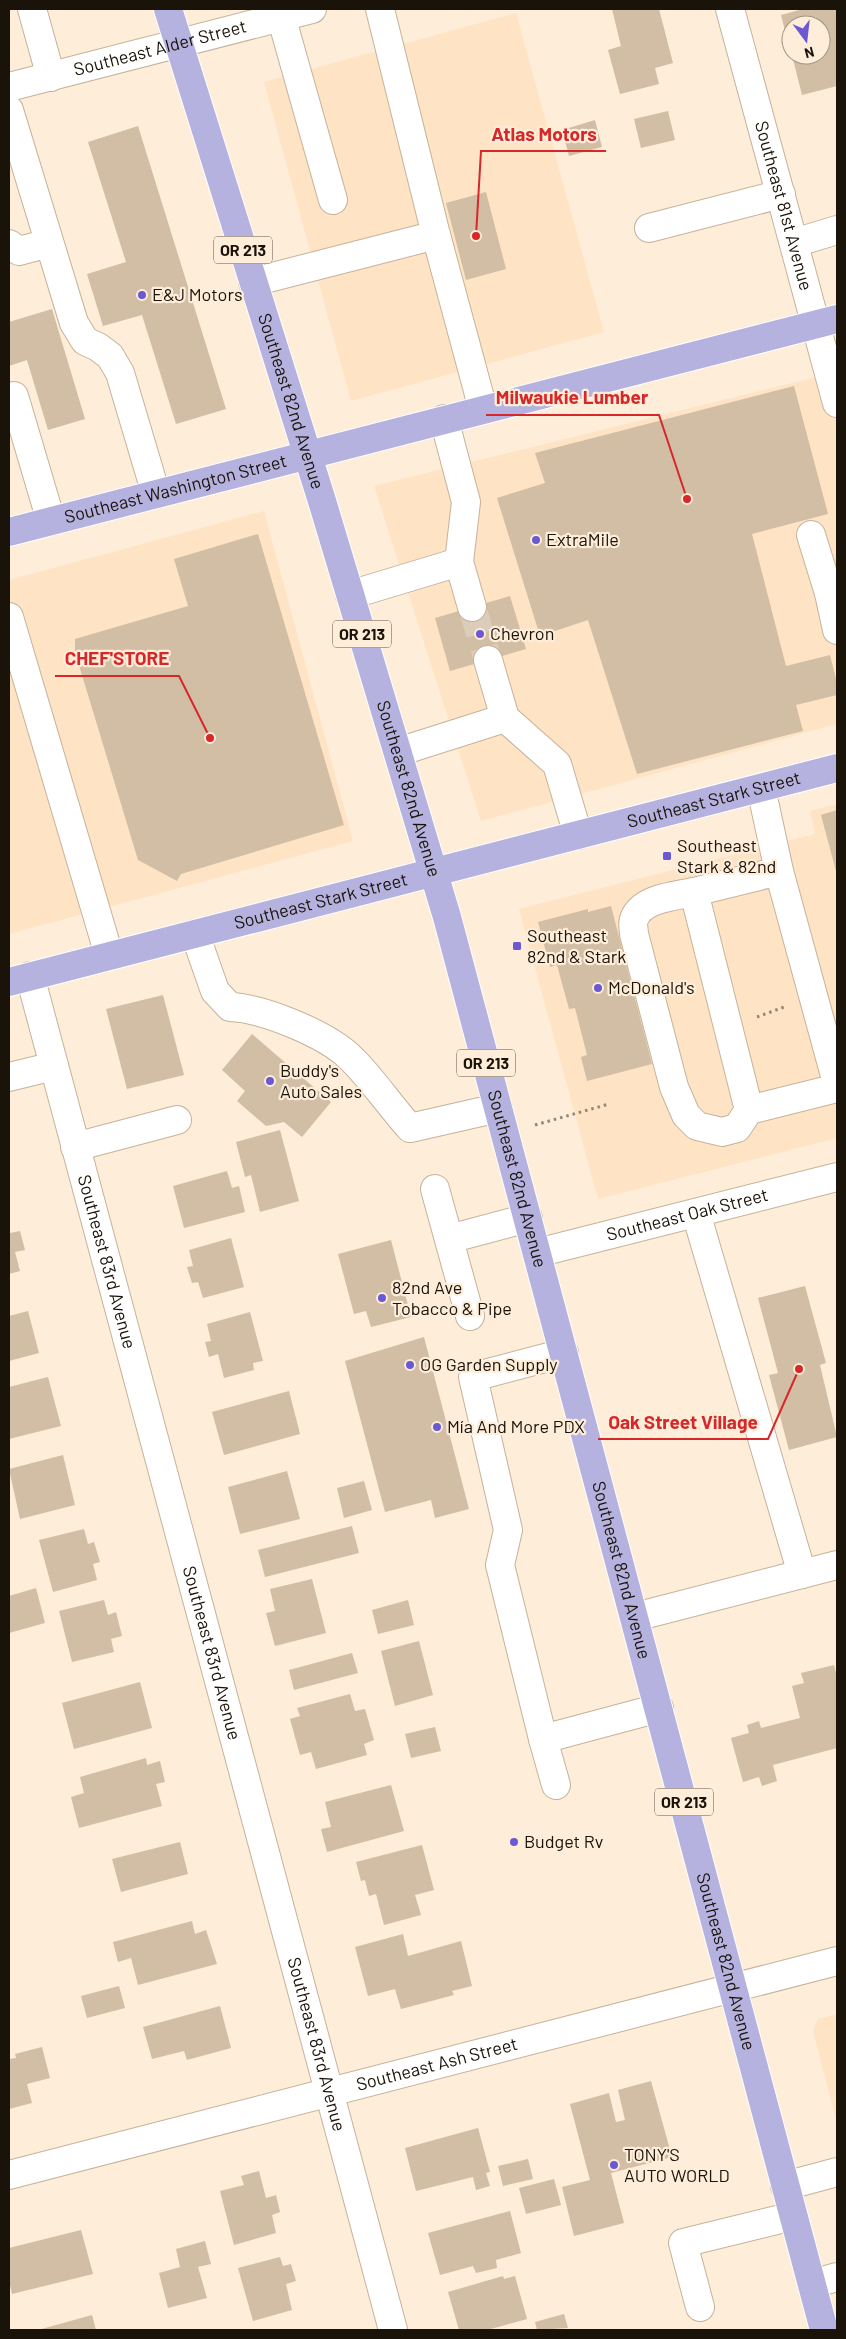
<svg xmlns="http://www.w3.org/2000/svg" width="846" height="2339" viewBox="0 0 846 2339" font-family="Barlow,sans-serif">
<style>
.built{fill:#fee3c4}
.building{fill:#d2bda5}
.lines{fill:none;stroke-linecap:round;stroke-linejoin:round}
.minor-tunnel{stroke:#dcccba;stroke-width:28;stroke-dasharray:28 14;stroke-linecap:butt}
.minor-casing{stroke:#c6b29a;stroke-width:30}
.major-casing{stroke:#fff;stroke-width:30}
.path{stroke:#928677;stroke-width:3;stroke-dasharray:2.5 4;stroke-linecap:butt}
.minor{stroke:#fff;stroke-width:28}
.major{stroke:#b5b2df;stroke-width:28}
.poi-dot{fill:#6b59d3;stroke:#feedd9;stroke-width:2}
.labels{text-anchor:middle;stroke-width:4.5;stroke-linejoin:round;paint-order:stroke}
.shield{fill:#feedd9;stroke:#5e5448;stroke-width:1}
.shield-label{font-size:16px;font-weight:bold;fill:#1a130a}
.street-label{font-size:18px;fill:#1a130a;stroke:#feedd9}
.poi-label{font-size:18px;fill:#1a130a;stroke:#feedd9;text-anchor:start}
.leader{fill:none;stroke:#d62828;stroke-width:2}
.callout-dot{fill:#d62828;stroke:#feedd9;stroke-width:2}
.callout-label{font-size:19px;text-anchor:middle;font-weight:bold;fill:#d62828;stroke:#feedd9;stroke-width:4.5;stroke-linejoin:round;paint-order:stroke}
</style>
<rect width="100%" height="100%" fill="#feedd9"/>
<g class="built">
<path d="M 516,13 L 604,332 L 351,401 L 264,82 Z"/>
<path d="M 837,372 L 837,724 L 481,821 L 374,486 Z"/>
<path d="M 264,511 L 353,841 L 9,934 L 9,580 Z"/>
<path d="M 837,804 L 837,1138 L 598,1199 L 519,909 L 815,834 L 810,811 Z"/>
<path d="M 837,2014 L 837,2123 L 813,2031 L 818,2019 Z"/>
</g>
<g class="building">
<path d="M 612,9 L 659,9 L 673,63 L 655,68 L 659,84 L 620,94 L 608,50 L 621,46 Z"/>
<path d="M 803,9 L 837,9 L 837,86 L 802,95 L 792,55 L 821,55 L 821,25 L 791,25 L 790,50 L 781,15 Z"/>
<path d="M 668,111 L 675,140 L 641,148 L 634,119 Z"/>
<path d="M 595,120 L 602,147 L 569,156 L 562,130 Z"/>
<path d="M 138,126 L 226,409 L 176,424 L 142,315 L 103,326 L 87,274 L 126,262 L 88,142 Z"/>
<path d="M 486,192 L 506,269 L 466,280 L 446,203 Z"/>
<path d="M 52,309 L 85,419 L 48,430 L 27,360 L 9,366 L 9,322 Z"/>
<path d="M 794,386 L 828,514 L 752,534 L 786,666 L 830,655 L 837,683 L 837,695 L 796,705 L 803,731 L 637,774 L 588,620 L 540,636 L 497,498 L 545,483 L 535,453 Z"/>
<path d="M 258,534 L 344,825 L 181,874 L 177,881 L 138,860 L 75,652 L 75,639 L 188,606 L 174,559 Z"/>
<path d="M 510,596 L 526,649 L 450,671 L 435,618 Z"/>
<path d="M 837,810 L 837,875 L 821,815 Z"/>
<path d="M 611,906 L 652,1064 L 587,1081 L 581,1057 L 587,1055 L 575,1008 L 569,1009 L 557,965 L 550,967 L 538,922 L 588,909 L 588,912 Z"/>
<path d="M 163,995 L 184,1075 L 127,1089 L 106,1009 Z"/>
<path d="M 252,1034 L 331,1102 L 302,1137 L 284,1122 L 266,1126 L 237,1101 L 245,1091 L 222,1070 Z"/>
<path d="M 280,1130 L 299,1201 L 260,1212 L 251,1175 L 245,1177 L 236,1142 Z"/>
<path d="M 227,1171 L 232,1188 L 239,1186 L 245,1212 L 184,1228 L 173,1186 Z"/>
<path d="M 9,1230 L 10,1233 L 20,1231 L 25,1250 L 15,1252 L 20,1271 L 9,1274 Z"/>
<path d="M 231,1238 L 244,1287 L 203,1298 L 198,1282 L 192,1283 L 187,1267 L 193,1266 L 189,1250 Z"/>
<path d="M 391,1240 L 411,1317 L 371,1327 L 366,1311 L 354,1314 L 338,1254 Z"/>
<path d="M 805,1286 L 826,1363 L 820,1365 L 837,1437 L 789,1450 L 769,1375 L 778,1373 L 758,1298 Z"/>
<path d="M 28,1311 L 39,1353 L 9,1361 L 9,1316 Z"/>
<path d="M 250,1312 L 263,1361 L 253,1363 L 254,1370 L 224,1378 L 218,1354 L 209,1357 L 205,1342 L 211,1341 L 207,1324 Z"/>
<path d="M 424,1337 L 469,1509 L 435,1518 L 431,1500 L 385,1512 L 345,1361 Z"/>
<path d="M 48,1377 L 61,1426 L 9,1439 L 9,1387 Z"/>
<path d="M 289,1391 L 300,1434 L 224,1455 L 212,1412 Z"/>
<path d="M 63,1455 L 75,1505 L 20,1519 L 9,1469 Z"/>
<path d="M 287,1471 L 300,1519 L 240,1534 L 228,1487 Z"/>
<path d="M 364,1481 L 372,1510 L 344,1518 L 337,1488 Z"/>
<path d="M 352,1526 L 359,1553 L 265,1577 L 258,1550 Z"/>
<path d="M 84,1529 L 88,1544 L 94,1542 L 100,1562 L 93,1564 L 97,1580 L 53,1592 L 39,1540 Z"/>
<path d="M 312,1579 L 326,1633 L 275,1646 L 266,1613 L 275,1611 L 270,1589 Z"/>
<path d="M 36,1588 L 45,1623 L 9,1633 L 9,1596 Z"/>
<path d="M 104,1600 L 108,1615 L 116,1612 L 122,1636 L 111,1639 L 114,1652 L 72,1662 L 59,1611 Z"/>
<path d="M 408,1600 L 414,1625 L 378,1634 L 372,1610 Z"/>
<path d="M 419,1641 L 433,1695 L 395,1706 L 381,1651 Z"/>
<path d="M 352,1653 L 358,1673 L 294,1690 L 289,1670 Z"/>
<path d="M 834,1665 L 837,1677 L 837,1748 L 773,1765 L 777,1781 L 762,1786 L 759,1777 L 743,1782 L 731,1738 L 749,1733 L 747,1725 L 759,1721 L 761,1728 L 800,1718 L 792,1686 L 804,1683 L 801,1673 Z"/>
<path d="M 140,1682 L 152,1728 L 74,1749 L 62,1703 Z"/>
<path d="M 350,1694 L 355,1711 L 365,1709 L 374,1740 L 364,1744 L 367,1755 L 316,1769 L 311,1752 L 300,1755 L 290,1719 L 300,1716 L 297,1708 Z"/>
<path d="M 435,1727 L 441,1751 L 411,1758 L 405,1734 Z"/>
<path d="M 146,1758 L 147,1765 L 160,1761 L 165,1782 L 156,1784 L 162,1806 L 79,1828 L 71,1797 L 84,1793 L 80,1777 Z"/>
<path d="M 391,1785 L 404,1831 L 327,1852 L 321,1829 L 331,1827 L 325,1802 Z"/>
<path d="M 180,1842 L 188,1874 L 121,1892 L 112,1859 Z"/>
<path d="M 422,1845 L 434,1890 L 415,1895 L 421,1915 L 384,1925 L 376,1894 L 369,1896 L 365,1880 L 361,1881 L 356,1862 Z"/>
<path d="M 192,1921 L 195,1934 L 206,1930 L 217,1964 L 138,1985 L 131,1958 L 118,1962 L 113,1942 Z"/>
<path d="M 403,1934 L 408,1956 L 461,1941 L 472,1986 L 452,1991 L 454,1995 L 401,2009 L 395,1989 L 368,1996 L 355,1947 Z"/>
<path d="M 119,1986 L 125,2008 L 87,2018 L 81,1996 Z"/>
<path d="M 220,2006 L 231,2048 L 187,2060 L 184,2051 L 152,2059 L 143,2027 Z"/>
<path d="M 42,2047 L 50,2078 L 27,2084 L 32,2103 L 9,2109 L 9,2059 L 16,2058 L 15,2054 Z"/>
<path d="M 651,2081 L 672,2157 L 611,2173 L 624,2223 L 574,2236 L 562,2187 L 590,2180 L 570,2104 L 609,2093 L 616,2122 L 625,2120 L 618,2090 Z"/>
<path d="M 478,2128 L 490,2172 L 486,2173 L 490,2186 L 476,2190 L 473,2177 L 416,2191 L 405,2148 Z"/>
<path d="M 528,2159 L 533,2179 L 503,2186 L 498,2166 Z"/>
<path d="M 259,2171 L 266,2198 L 276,2195 L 280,2212 L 272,2215 L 276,2233 L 234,2245 L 220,2191 L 244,2185 L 241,2176 Z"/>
<path d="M 554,2179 L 561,2205 L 526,2214 L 519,2188 Z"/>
<path d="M 510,2211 L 521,2253 L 496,2260 L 497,2268 L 476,2273 L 473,2266 L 440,2275 L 428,2233 Z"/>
<path d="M 81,2230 L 93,2274 L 12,2294 L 9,2281 L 9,2248 Z"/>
<path d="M 205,2241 L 211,2264 L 198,2267 L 207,2298 L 168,2308 L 159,2273 L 180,2267 L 176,2249 Z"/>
<path d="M 280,2257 L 283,2266 L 291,2264 L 296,2281 L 286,2284 L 292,2310 L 253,2321 L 238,2268 Z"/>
<path d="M 503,2276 L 504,2279 L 515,2276 L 527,2319 L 487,2330 L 459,2330 L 448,2292 Z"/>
<path d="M 564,2314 L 568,2328 L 537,2330 L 535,2322 Z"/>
<path d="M 92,2315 L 96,2330 L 38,2330 Z"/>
</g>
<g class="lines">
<path class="minor-tunnel" d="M 472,607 L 488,660"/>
<defs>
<g id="minor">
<path d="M 32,9 L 51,77"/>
<path d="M 279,9 L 333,200"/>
<path d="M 380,9 L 436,235"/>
<path id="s1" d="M 730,9 L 837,403"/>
<path id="s2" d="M 9,87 L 312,9"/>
<path d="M 9,110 L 74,323 L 85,341 L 98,347 L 110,356 L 120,373 L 156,494"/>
<path d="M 649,228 L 781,194"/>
<path d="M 794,243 L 837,230"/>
<path d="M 9,244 L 19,251 L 49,243"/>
<path d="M 253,282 L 436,235 L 483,409"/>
<path d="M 14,396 L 51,521"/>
<path d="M 444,419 L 466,502 L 459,562 L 472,607"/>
<path d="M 811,535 L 829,593"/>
<path d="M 837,590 L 829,593 L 837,630"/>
<path d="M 350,595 L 459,562"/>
<path d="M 9,617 L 109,955"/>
<path d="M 488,660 L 505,718 L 557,764 L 578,835"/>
<path d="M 398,752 L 505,718"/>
<path d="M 761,788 L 779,871 L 837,1083"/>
<path d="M 779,871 L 694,892 L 749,1110 L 837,1088"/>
<path d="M 694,892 C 675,896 642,898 634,919 C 632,923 634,930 634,934 L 674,1087 L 686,1115 L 697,1126 L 722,1132 L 737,1128 L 749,1110"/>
<path d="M 195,934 L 215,991 L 230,1007 C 262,1008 319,1032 344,1052 C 365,1069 390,1106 410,1128 L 498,1108"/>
<path id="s3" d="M 30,976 L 393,2330"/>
<path d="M 9,1077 L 54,1066"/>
<path d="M 75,1147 L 177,1120"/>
<path d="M 435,1189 L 470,1316"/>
<path d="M 696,1213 L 802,1574"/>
<path d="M 449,1239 L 528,1218"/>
<path id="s4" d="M 537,1253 L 837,1177"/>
<path d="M 564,1353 L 473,1377 L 508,1530 L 500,1565 L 543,1739 L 659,1708"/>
<path d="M 635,1617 L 837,1565"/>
<path d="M 543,1739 L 556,1785"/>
<path id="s5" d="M 9,2175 L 837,1961"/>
<path d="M 785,2186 L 837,2172"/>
<path d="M 812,2284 L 837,2277"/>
<path d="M 700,2307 L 683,2243 L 793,2216"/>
</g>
<g id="major">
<path id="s6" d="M 168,9 L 322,501 L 447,917 L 824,2330"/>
<path id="s7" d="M 9,532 L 837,319"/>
<path id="s8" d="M 9,982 L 837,768"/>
</g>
</defs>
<use href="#minor" class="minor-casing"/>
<use href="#major" class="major-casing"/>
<g class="path">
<path d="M 757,1017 L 784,1007"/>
<path d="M 535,1125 L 609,1104"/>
</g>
<use href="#minor" class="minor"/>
<use href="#major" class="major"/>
</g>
<g class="poi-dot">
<circle cx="142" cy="295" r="5"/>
<circle cx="536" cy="540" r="5"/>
<circle cx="480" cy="634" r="5"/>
<rect x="662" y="851" width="10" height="10" rx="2.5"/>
<rect x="512" y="941" width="10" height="10" rx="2.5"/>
<circle cx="598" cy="988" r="5"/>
<circle cx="270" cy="1081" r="5"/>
<circle cx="382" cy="1298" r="5"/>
<circle cx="410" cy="1365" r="5"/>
<circle cx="437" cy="1427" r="5"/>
<circle cx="514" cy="1842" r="5"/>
<circle cx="614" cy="2165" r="5"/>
</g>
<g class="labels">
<g class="shield">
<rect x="214" y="236.5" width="58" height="27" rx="4"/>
<rect x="333" y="620.5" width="58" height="27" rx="4"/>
<rect x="457" y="1049.5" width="58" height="27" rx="4"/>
<rect x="655" y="1788.5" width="58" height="27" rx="4"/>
</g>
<g class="shield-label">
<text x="243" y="256">OR 213</text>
<text x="362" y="640">OR 213</text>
<text x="486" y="1069">OR 213</text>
<text x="684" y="1808">OR 213</text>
</g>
<g class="street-label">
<text dy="6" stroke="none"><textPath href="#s2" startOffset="156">Southeast Alder Street</textPath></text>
<text dy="6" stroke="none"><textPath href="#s1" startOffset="204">Southeast 81st Avenue</textPath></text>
<text dy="6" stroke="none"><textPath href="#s6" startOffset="411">Southeast 82nd Avenue</textPath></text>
<text dy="6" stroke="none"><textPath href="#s7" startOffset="172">Southeast Washington Street</textPath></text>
<text dy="6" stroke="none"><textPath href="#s6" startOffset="816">Southeast 82nd Avenue</textPath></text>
<text dy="6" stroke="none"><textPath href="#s8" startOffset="728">Southeast Stark Street</textPath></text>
<text dy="6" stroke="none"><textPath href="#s8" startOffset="322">Southeast Stark Street</textPath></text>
<text dy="6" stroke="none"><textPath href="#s6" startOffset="1221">Southeast 82nd Avenue</textPath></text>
<text dy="6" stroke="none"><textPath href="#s4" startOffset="155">Southeast Oak Street</textPath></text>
<text dy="6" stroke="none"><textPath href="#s3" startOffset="296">Southeast 83rd Avenue</textPath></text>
<text dy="6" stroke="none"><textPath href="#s6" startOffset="1626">Southeast 82nd Avenue</textPath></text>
<text dy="6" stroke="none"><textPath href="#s3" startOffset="701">Southeast 83rd Avenue</textPath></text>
<text dy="6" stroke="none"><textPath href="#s6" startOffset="2031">Southeast 82nd Avenue</textPath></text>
<text dy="6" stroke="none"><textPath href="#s3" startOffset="1106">Southeast 83rd Avenue</textPath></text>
<text dy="6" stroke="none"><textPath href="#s5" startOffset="442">Southeast Ash Street</textPath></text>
</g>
<g class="poi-label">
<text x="152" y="301">E&amp;J Motors</text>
<text x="546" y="546">ExtraMile</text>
<text x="490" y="640">Chevron</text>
<text x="677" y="852">Southeast<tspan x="677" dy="21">Stark &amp; 82nd</tspan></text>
<text x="527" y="942">Southeast<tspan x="527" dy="21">82nd &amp; Stark</tspan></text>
<text x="608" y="994">McDonald's</text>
<text x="280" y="1077">Buddy's<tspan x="280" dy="21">Auto Sales</tspan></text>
<text x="392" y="1294">82nd Ave<tspan x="392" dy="21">Tobacco &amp; Pipe</tspan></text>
<text x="420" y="1371">OG Garden Supply</text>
<text x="447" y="1433">Mía And More PDX</text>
<text x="524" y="1848">Budget Rv</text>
<text x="624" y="2161">TONY'S<tspan x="624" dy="21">AUTO WORLD</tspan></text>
</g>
</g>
<path class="leader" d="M476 236L481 151H606M687 499L659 415H486M210 738L179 676H55M799 1369L768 1439H598"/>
<g class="callout-dot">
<circle cx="476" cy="236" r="5"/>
<circle cx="687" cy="499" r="5"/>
<circle cx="210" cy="738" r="5"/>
<circle cx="799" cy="1369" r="5"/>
</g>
<g class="callout-label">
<text x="544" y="141">Atlas Motors</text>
<text x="572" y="404">Milwaukie Lumber</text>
<text x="117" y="665">CHEF'STORE</text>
<text x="683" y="1429">Oak Street Village</text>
</g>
<rect width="846" height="2339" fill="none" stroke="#1a130a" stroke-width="20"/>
<g transform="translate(806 40) rotate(165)"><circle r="24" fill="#feedd9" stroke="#a39686"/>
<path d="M0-4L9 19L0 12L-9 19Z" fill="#6b59d3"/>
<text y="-8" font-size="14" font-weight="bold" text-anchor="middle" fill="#1a130a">N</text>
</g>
</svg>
